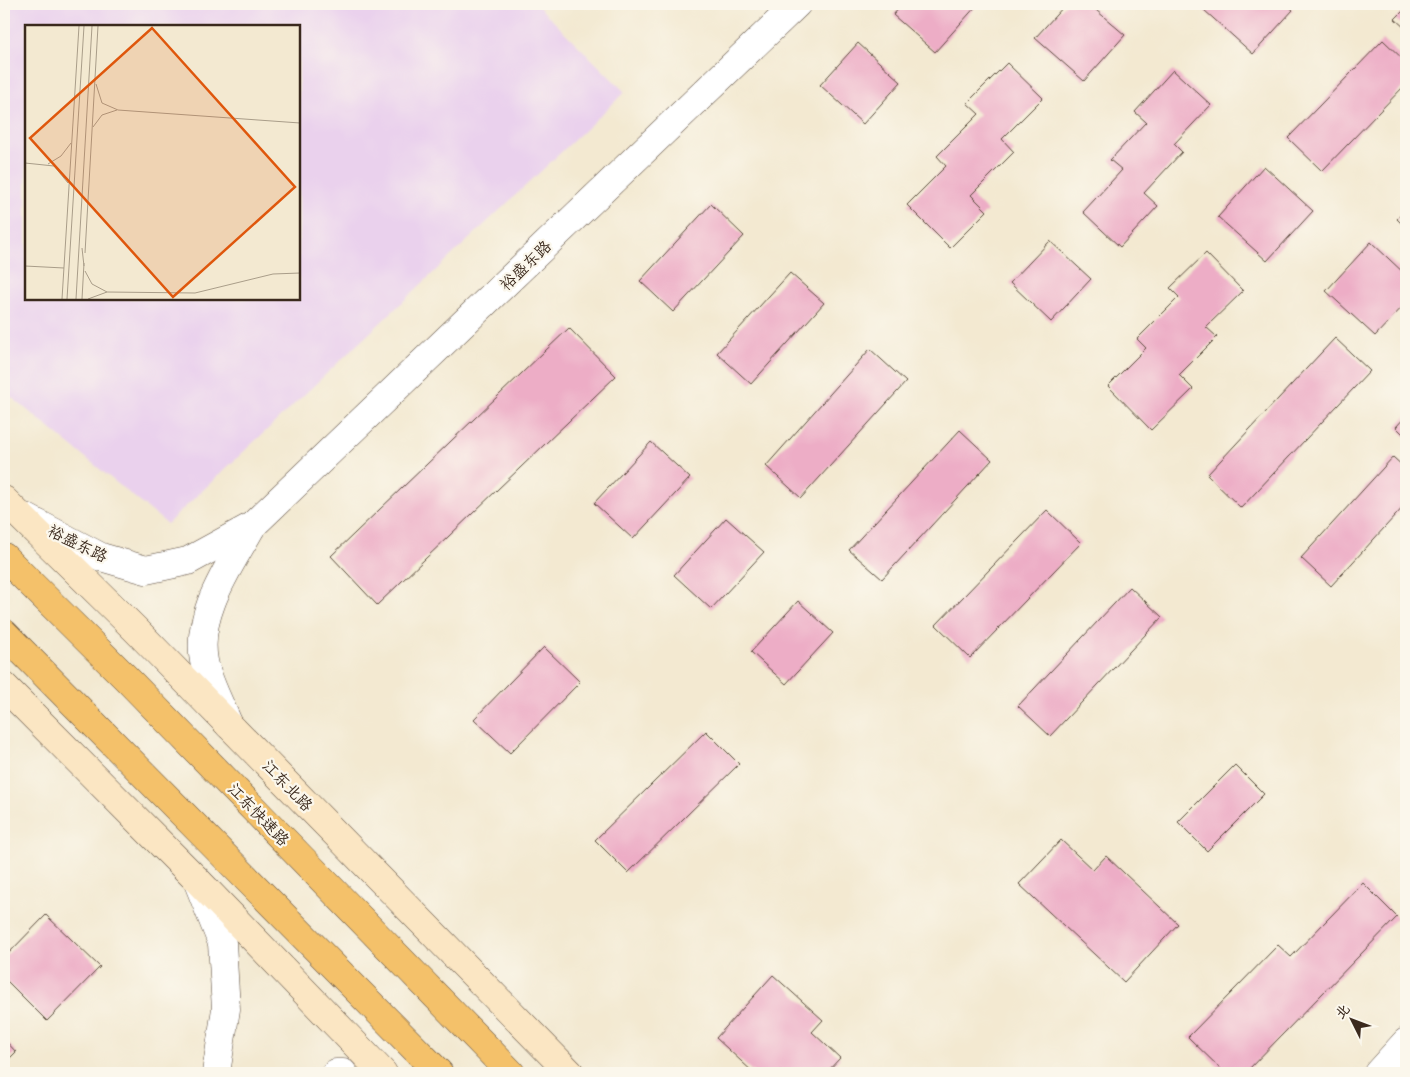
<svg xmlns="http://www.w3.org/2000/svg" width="1410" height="1077" viewBox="0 0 1410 1077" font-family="Sriracha,'LXGW WenKai TC',sans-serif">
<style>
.built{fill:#ead1ed;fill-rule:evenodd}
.building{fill:#edadc6}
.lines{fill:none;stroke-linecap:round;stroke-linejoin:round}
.tertiary-casing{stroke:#574739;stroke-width:29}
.secondary-casing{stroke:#574739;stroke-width:29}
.trunk-casing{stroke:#574739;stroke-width:29}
.tertiary{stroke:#fff;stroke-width:28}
.secondary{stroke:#fbe6c3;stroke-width:28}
.trunk{stroke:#f4c16a;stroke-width:28}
.labels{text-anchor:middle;stroke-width:4.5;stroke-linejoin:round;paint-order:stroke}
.street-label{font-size:16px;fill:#3b2a1e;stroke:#fbf7ec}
.inset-road{fill:none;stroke:#a99d89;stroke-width:1}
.view{fill:#df570d;fill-opacity:0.15;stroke:#df570d;stroke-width:2.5}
.inset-edge{fill:none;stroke:#3b2a1e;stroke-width:2.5}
</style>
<rect width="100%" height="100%" fill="#fbf7ec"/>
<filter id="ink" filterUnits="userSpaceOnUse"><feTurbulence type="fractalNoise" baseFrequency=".02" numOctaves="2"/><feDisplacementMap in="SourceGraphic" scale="10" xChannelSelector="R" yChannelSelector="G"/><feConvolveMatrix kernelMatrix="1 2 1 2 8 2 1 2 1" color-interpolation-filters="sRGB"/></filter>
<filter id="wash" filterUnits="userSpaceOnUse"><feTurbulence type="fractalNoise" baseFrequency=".0096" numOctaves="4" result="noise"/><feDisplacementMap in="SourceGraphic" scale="20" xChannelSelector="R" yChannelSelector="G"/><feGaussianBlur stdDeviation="1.12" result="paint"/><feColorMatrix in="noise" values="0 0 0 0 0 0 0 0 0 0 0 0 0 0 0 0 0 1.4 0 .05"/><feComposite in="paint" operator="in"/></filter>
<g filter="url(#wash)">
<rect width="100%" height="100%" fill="#f3e9d1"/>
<path class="built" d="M 4,4 L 536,4 L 625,92 L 167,524 L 4,391 ZM 26,26 L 299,26 L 299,299 L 26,299 Z"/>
<g id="blocks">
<g class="building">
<path d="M 903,4 L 978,4 L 935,52 L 893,15 Z"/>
<path d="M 1066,4 L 1089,4 L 1125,35 L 1084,81 L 1035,38 Z"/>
<path d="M 1210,4 L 1286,4 L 1293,10 L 1253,54 L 1204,10 Z"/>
<path d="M 1406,8 L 1406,29 L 1395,19 Z"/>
<path d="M 1383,40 L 1406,62 L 1406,84 L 1322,171 L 1288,138 Z"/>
<path d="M 858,43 L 901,82 L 863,124 L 820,85 Z"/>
<path d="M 1007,63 L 1043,98 L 1002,139 L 1014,152 L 971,195 L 987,211 L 950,248 L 907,205 L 946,166 L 937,156 L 979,114 L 967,103 Z"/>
<path d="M 1173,70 L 1211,105 L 1174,144 L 1182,152 L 1144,193 L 1158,206 L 1120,247 L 1083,212 L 1122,170 L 1110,160 L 1146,122 L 1135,112 Z"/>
<path d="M 1264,166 L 1313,211 L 1267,261 L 1218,217 Z"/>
<path d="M 711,204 L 744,236 L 673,312 L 640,281 Z"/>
<path d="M 1406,209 L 1406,228 L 1397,219 Z"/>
<path d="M 1050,241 L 1091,279 L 1051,322 L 1010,283 Z"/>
<path d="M 1371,242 L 1406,275 L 1406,303 L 1375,336 L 1326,291 Z"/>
<path d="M 1206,253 L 1243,291 L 1206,327 L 1217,337 L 1179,375 L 1193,389 L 1151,430 L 1108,386 L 1146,348 L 1137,339 L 1179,297 L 1170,288 Z"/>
<path d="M 790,273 L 824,303 L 751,384 L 717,353 Z"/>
<path d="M 569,328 L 616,376 L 377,605 L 331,556 Z"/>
<path d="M 1335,338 L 1370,371 L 1241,508 L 1207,475 Z"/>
<path d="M 870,349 L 906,382 L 801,498 L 766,466 Z"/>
<path d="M 1406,416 L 1406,437 L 1396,427 Z"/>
<path d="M 960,430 L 992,460 L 882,579 L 849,550 Z"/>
<path d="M 651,442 L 690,478 L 633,539 L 594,503 Z"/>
<path d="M 1393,457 L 1406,469 L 1406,504 L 1331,586 L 1301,558 Z"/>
<path d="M 1047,510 L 1081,543 L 970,658 L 936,625 Z"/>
<path d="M 726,518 L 764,552 L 711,609 L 674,575 Z"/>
<path d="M 1130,587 L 1162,617 L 1050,736 L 1018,706 Z"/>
<path d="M 798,601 L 833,633 L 786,684 L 751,652 Z"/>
<path d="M 544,647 L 580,682 L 510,753 L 474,719 Z"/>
<path d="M 706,731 L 739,764 L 628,873 L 595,840 Z"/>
<path d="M 1235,765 L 1264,794 L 1207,851 L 1178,822 Z"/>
<path d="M 1061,840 L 1093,870 L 1106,856 L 1178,924 L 1124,982 L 1019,884 Z"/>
<path d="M 1363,883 L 1397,917 L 1245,1073 L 1225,1073 L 1188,1037 L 1278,945 L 1291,957 Z"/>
<path d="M 46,915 L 100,967 L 47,1021 L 4,978 L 4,958 Z"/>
<path d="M 773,975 L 823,1020 L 812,1032 L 840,1058 L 826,1073 L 784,1073 L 780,1070 L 777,1073 L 754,1073 L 716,1038 Z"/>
<path d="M 4,1039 L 16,1052 L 4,1064 Z"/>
</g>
</g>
</g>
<g filter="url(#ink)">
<use href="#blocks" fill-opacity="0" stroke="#574739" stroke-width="1"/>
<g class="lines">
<defs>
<g id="tertiary">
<path d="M 25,517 L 101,557 L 146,570 L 188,561 L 252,526 L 797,4"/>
<path d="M 229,725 C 221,706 207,680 204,661 C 195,613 230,566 252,526"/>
<path d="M 197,880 L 222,943 L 226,1009 L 216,1073"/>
<path d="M 336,1073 L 343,1073"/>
<path d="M 1378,1073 L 1406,1042"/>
</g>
<g id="secondary">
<path d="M 4,500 L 135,629 L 570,1073"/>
<path d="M 4,686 L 197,880 L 383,1073"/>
</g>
<g id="trunk">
<path d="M 4,557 L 126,678 L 511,1073"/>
<path d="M 4,633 L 439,1073"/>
</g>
</defs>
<use href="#tertiary" class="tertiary-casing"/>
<use href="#secondary" class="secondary-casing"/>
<use href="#trunk" class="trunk-casing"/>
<use href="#tertiary" class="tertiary"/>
<use href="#secondary" class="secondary"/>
<use href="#trunk" class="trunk"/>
</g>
</g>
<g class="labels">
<g class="street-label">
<text transform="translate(525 265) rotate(-44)" y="6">裕盛东路</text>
<text transform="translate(78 543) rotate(26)" y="6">裕盛东路</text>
<text transform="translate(288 785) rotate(46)" y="6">江东北路</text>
<text transform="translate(259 814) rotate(46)" y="6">江东快速路</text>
</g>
</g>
<g transform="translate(25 25)">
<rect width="275" height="275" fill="#f3e9d1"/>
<path class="inset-road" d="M 71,59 L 77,78 L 93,85 L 275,98M 68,102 L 77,90 L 92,85M 0,138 L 29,141 L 43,158M 23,139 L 36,131 L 46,118M 57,223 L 59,241M 60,228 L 73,1M 0,241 L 39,243M 60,246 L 67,259 L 82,267M 82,267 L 170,268 L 248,249 L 275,248M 37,274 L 54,1M 42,274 L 59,1M 51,274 L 67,1M 57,274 L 59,238M 63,274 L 82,267"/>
<path class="view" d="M 127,3 L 270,162 L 148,272 L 5,113 Z"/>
<rect width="275" height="275" class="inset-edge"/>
</g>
<rect width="1410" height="1077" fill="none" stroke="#fbf7ec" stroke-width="20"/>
<g transform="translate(1352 1020) rotate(312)" stroke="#fbf7ec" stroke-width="4" paint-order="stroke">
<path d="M0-4L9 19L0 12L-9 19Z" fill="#3b2a1e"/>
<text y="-8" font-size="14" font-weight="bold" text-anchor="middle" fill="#3b2a1e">北</text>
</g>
</svg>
